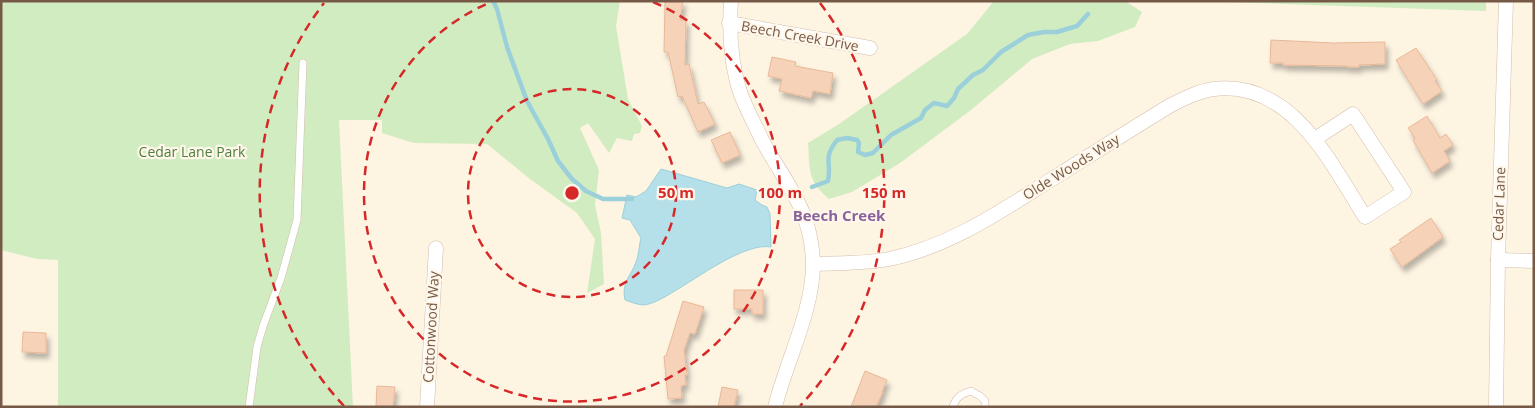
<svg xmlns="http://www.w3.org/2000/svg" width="1535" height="408" viewBox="0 0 1535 408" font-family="'Open Sans',sans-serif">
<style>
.green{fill:#d1ecc0}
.water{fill:#b5e0e9;stroke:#9bd0db}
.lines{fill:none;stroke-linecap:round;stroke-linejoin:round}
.stream{stroke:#9bd0db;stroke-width:4.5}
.building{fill:#f5d2b8;stroke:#e9b897;filter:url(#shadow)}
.service-casing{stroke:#d2bdab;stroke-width:8}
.minor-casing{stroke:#d2bdab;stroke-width:15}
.service{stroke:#fff;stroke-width:7}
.minor{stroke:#fff;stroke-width:14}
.ring{fill:none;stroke:#d62828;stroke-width:2.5;stroke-dasharray:9 6}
.labels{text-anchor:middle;stroke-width:4.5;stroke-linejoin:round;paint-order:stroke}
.street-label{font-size:14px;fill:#775947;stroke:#fff7ea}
.park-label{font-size:14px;fill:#4f7e3e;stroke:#fff7ea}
.neighbourhood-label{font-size:15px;font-weight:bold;fill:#89629c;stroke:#fff7ea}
.centre{fill:#d62828;stroke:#fff7ea;stroke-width:2.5}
.ring-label{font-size:15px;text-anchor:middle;font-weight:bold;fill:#d62828;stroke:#fff7ea;stroke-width:4.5;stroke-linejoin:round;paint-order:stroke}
</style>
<defs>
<filter id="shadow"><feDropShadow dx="3" dy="5.5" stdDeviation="2.5" flood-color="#0004"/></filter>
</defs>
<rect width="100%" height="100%" fill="#fef4e2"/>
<g class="green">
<path d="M 1,1 L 620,1 L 616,26 L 628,99 L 642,126 L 640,133 L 634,134 L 632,141 L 617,138 L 609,153 L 588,123 L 580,128 L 599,170 L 595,205 L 601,233 L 604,284 L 587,293 L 595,239 L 577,213 L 530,179 L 487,144 L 414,143 L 382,133 L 382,120 L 339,120 L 353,407 L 58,407 L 58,260 L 37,259 L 1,250 Z"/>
<path d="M 994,1 L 1125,1 L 1142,12 L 1135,27 L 1098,41 L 1070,44 L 1032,59 L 971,110 L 900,163 L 852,192 L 829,199 C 807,180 810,171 808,143 L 839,124 L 967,34 Z"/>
<path d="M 1196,1 L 1486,1 L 1486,11 Z"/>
</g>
<path class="water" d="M 661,169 L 727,188 L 739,184 L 757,190 L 755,200 L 762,205 L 767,207 L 770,214 L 771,247 C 745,242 696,279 673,292 C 665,297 653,304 644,305 C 638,305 631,302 625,300 C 621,283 631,276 636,262 C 639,255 639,245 641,238 L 630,220 L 622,218 L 627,195 L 636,197 L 646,191 Z"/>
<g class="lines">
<g class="stream">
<path d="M 493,1 L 497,9 L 507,47 L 527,101 L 548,139 L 558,161 L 572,179 L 586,191 L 603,199 L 632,199"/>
<path d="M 812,187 L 828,181 C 832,161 822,160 837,140 L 847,138 L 857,140 L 859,143 L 858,152 L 865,155 L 873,153 L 891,135 L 921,118 L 925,110 L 934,103 L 947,106 L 954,98 L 958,89 L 973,75 L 983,70 L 1001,52 L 1028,35 L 1044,32 L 1057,32 L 1077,26 L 1088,14"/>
</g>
</g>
<g class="building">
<path d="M 665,1 L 683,1 L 680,20 L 686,20 L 685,65 L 689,64 L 698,104 L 704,102 L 715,124 L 698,132 L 682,96 L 678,97 L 668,52 L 664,52 Z"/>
<path d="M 1271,40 L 1334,43 L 1385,42 L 1385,64 L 1359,65 L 1359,67 L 1347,67 L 1347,66 L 1283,65 L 1283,63 L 1270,63 Z"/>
<path d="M 1416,48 L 1437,80 L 1435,81 L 1442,91 L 1423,104 L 1396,60 Z"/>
<path d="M 772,57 L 796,62 L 795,66 L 833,73 L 830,94 L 813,91 L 811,98 L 779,91 L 782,79 L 768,76 Z"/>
<path d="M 1427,116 L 1440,138 L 1446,134 L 1453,145 L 1444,151 L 1450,161 L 1432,173 L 1413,140 L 1415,138 L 1408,128 Z"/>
<path d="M 730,132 L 740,155 L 722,163 L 711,140 Z"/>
<path d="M 1431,218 L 1443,237 L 1402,267 L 1390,249 L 1401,242 L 1399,240 Z"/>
<path d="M 734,290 L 763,290 L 763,314 L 752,314 L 752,309 L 734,309 Z"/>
<path d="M 683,301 L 704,307 L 695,334 L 690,333 L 684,350 L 687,375 L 685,375 L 686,385 L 681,386 L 682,398 L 668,399 L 664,356 L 666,356 Z"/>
<path d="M 23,332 L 46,333 L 46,353 L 22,352 Z"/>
<path d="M 865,371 L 887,380 L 882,392 L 883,392 L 876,407 L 851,407 Z"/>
<path d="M 377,386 L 395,387 L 393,407 L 376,407 Z"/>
<path d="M 722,387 L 738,390 L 734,407 L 718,407 Z"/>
</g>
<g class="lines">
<defs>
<g id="service">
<path d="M 249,407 L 257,347 L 263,326 L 281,278 L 297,220 L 303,63"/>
<path d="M 953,407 C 956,397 961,394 971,391 L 980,396 L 985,401 L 985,407"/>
</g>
<g id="minor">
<path d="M 731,1 C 729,32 731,66 741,95 C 747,110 755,125 762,140 C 786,184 812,210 813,264 C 813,311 786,362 775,407"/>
<path d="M 729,23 L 870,48"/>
<path d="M 1498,260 L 1534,261"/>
<path d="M 813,264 C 838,263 863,264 889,259 C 948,247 998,213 1049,181 C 1089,156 1130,130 1171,105 C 1185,98 1199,91 1214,89 C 1292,80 1330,162 1365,217 L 1404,192 L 1353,114 L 1315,139"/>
<path d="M 427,407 L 436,248"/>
<path d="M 1496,407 L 1498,260 L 1506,1"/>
</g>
</defs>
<use href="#service" class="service-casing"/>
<use href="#minor" class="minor-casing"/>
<use href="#service" class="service"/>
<use href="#minor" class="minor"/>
</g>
<g class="ring">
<circle cx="572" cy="193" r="104"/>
<path d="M653 2A208 208 0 1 1 491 2"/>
<path d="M344 406A312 312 0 0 1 324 3M820 3A312 312 0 0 1 800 406"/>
</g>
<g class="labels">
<g class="street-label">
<text transform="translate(800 36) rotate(10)" y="5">Beech Creek Drive</text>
<text transform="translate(1071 167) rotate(-32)" y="5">Olde Woods Way</text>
<text transform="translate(1499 204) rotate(-88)" y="5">Cedar Lane</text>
<text transform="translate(431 327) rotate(-87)" y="5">Cottonwood Way</text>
</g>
<g class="park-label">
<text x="192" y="157">Cedar Lane Park</text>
</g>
<g class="neighbourhood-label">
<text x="839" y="221">Beech Creek</text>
</g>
</g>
<circle cx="572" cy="193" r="8" class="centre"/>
<g class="ring-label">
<text x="676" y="198">50 m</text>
<text x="780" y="198">100 m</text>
<text x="884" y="198">150 m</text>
</g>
<rect width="1535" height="408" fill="none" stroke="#775947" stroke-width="5"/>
</svg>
